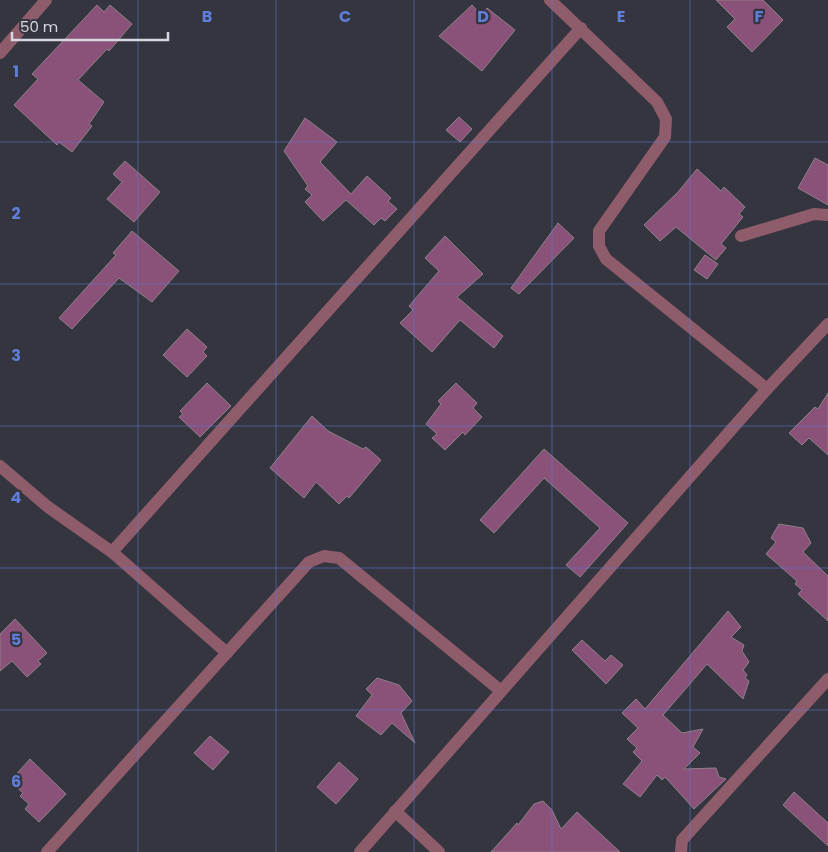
<svg xmlns="http://www.w3.org/2000/svg" width="828" height="852" viewBox="0 0 828 852" font-family="Poppins,sans-serif">
<style>
.building{fill:#8a5179;stroke:#8e8189}
.lines{fill:none;stroke-linecap:round;stroke-linejoin:round}
.minor{stroke:#8e5c6a;stroke-width:12}
.grid{fill:none;stroke:#5e7eda;stroke-width:1;stroke-opacity:0.55}
.grid-label{font-size:16px;text-anchor:middle;font-weight:bold;fill:#5e7eda;stroke:#353540;stroke-width:4.5;stroke-linejoin:round;paint-order:stroke}
</style>
<rect width="100%" height="100%" fill="#353540"/>
<g class="building">
<path d="M 716,0 L 763,0 L 783,20 L 752,52 L 727,27 L 735,19 Z"/>
<path d="M 97,5 L 104,12 L 110,5 L 132,24 L 109,51 L 107,49 L 78,80 L 104,102 L 89,124 L 92,126 L 72,152 L 59,142 L 57,145 L 14,105 L 38,79 L 32,74 Z"/>
<path d="M 472,5 L 481,15 L 487,8 L 515,30 L 482,71 L 439,36 Z"/>
<path d="M 459,117 L 472,129 L 460,142 L 446,130 Z"/>
<path d="M 305,118 L 337,142 L 320,162 L 351,194 L 367,176 L 391,198 L 388,201 L 397,209 L 385,221 L 381,218 L 374,225 L 346,200 L 323,221 L 305,202 L 312,195 L 305,189 L 308,186 L 284,151 Z"/>
<path d="M 815,158 L 828,165 L 828,205 L 798,188 Z"/>
<path d="M 125,161 L 160,192 L 134,222 L 107,199 L 122,182 L 113,174 Z"/>
<path d="M 697,169 L 721,191 L 724,187 L 745,207 L 739,214 L 743,217 L 721,244 L 726,248 L 716,260 L 676,227 L 660,241 L 644,225 L 678,192 Z"/>
<path d="M 558,223 L 574,238 L 519,294 L 511,288 Z"/>
<path d="M 132,231 L 179,271 L 152,302 L 119,278 L 72,329 L 59,318 L 116,255 L 113,253 Z"/>
<path d="M 445,236 L 483,274 L 457,297 L 503,336 L 494,348 L 460,320 L 432,352 L 400,323 L 413,310 L 409,306 L 439,271 L 425,258 Z"/>
<path d="M 705,255 L 718,264 L 707,279 L 694,270 Z"/>
<path d="M 187,329 L 207,347 L 203,352 L 207,356 L 187,377 L 163,355 Z"/>
<path d="M 207,383 L 231,406 L 200,437 L 179,417 L 183,414 L 180,411 Z"/>
<path d="M 456,383 L 477,403 L 473,408 L 482,417 L 465,435 L 463,432 L 445,450 L 432,438 L 437,434 L 426,424 L 441,404 L 438,401 Z"/>
<path d="M 828,393 L 828,455 L 809,438 L 802,445 L 789,433 L 815,407 L 818,409 Z"/>
<path d="M 312,416 L 328,431 L 363,449 L 366,447 L 381,460 L 349,498 L 347,496 L 339,504 L 316,482 L 304,498 L 270,468 Z"/>
<path d="M 544,449 L 628,523 L 580,577 L 566,565 L 600,528 L 544,478 L 494,533 L 480,520 Z"/>
<path d="M 779,524 L 803,528 L 811,543 L 803,552 L 828,576 L 828,621 L 798,594 L 802,590 L 795,584 L 797,581 L 766,554 L 776,542 L 771,538 Z"/>
<path d="M 728,611 L 741,627 L 731,637 L 744,645 L 742,651 L 749,662 L 743,670 L 747,675 L 745,678 L 749,681 L 743,699 L 707,664 L 663,715 L 682,733 L 703,729 L 693,747 L 700,753 L 684,769 L 716,768 L 719,777 L 726,779 L 694,809 L 665,777 L 662,780 L 657,775 L 640,797 L 623,784 L 642,761 L 633,752 L 637,748 L 627,739 L 638,728 L 622,713 L 636,699 L 645,709 Z"/>
<path d="M 15,619 L 47,653 L 38,661 L 41,664 L 27,677 L 12,661 L 0,671 L 0,634 Z"/>
<path d="M 582,640 L 605,661 L 611,655 L 623,665 L 606,684 L 572,650 Z"/>
<path d="M 377,678 L 399,685 L 412,701 L 401,713 L 415,743 L 392,723 L 381,735 L 356,716 L 372,695 L 366,689 Z"/>
<path d="M 210,736 L 229,752 L 213,770 L 194,753 Z"/>
<path d="M 30,759 L 66,794 L 39,822 L 25,809 L 29,804 L 20,796 L 23,793 L 10,781 Z"/>
<path d="M 339,762 L 358,779 L 336,804 L 317,787 Z"/>
<path d="M 794,792 L 828,823 L 828,846 L 783,805 Z"/>
<path d="M 543,801 L 552,810 L 561,829 L 577,812 L 620,852 L 491,852 L 517,823 L 518,825 L 534,804 Z"/>
</g>
<g class="lines">
<g class="minor">
<path d="M 550,0 L 657,102 L 666,119 L 665,137 L 599,231 L 599,246 L 606,259 L 767,389"/>
<path d="M 0,53 L 46,0"/>
<path d="M 741,236 L 814,214 L 828,215"/>
<path d="M 0,466 L 48,507 L 112,552 L 227,653"/>
<path d="M 112,552 L 581,28"/>
<path d="M 395,811 L 439,852"/>
<path d="M 47,852 L 309,562 L 324,556 L 339,558 L 501,691"/>
<path d="M 360,852 L 767,389 L 828,324"/>
<path d="M 681,852 L 682,840 L 828,679"/>
</g>
</g>
<path class="grid" d="M 138,0 L 138,852M 276,0 L 276,852M 414,0 L 414,852M 552,0 L 552,852M 690,0 L 690,852M 0,142 L 828,142M 0,284 L 828,284M 0,426 L 828,426M 0,568 L 828,568M 0,710 L 828,710"/>
<g class="grid-label">
<text x="207" y="22">B</text>
<text x="345" y="22">C</text>
<text x="483" y="22">D</text>
<text x="621" y="22">E</text>
<text x="759" y="22">F</text>
<text x="16" y="77">1</text>
<text x="16" y="219">2</text>
<text x="16" y="361">3</text>
<text x="16" y="503">4</text>
<text x="16" y="645">5</text>
<text x="16" y="787">6</text>
</g>
<path d="M12 32v8h156v-8" fill="none" stroke="#d7d7df" stroke-width="2.5"/>
<text x="20" y="32" font-size="15" fill="#d7d7df" stroke="#353540" stroke-width="4" paint-order="stroke">50 m</text>
</svg>
